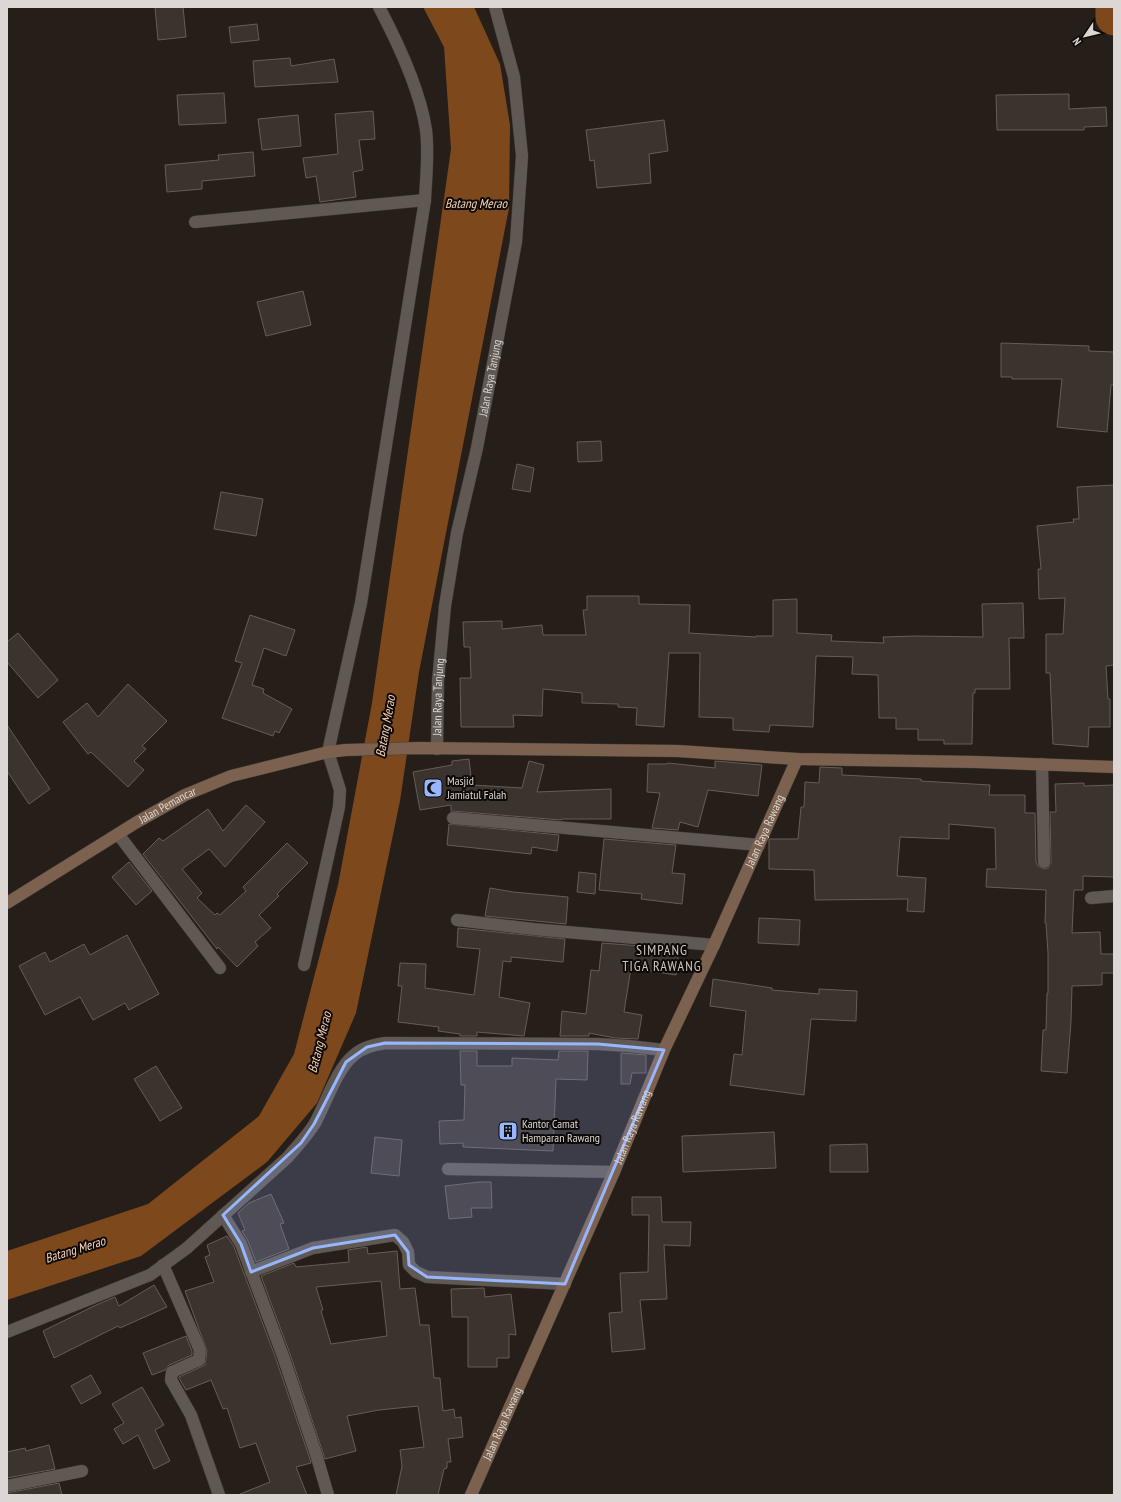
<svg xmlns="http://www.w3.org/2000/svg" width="1121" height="1502" viewBox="0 0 1121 1502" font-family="'PT Sans Narrow',sans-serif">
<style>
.water{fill:#7e481d}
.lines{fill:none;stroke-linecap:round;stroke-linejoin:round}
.river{stroke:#7e481d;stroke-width:37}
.building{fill:#3b332e;stroke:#665d57;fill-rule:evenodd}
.minor-casing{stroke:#3f3a37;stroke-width:13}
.tertiary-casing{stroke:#3f3a37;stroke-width:13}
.secondary-casing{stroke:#3f3a37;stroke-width:13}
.minor{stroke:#605852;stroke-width:12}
.tertiary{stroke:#605852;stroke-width:12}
.secondary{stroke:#7c624e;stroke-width:12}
.marked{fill:#97b6fd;fill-opacity:0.2;stroke:#97b6fd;stroke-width:3;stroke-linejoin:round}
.labels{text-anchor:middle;stroke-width:4;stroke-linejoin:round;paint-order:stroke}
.street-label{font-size:12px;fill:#dcd7d4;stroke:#0c0907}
.poi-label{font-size:12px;fill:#dcd7d4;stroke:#0c0907;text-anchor:start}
.water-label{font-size:13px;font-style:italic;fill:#fad2b7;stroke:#0c0907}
.quarter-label{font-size:14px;letter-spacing:1px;fill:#cfc6bf;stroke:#0c0907}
</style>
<rect width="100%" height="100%" fill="#251e19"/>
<path class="water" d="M 423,7 L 474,7 L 500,64 L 510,125 L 509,208 L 419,672 L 400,801 L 356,1013 L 317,1103 L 267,1162 L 141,1256 L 7,1300 L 7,1251 L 148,1204 L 259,1116 L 294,1054 L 338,885 L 372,703 L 451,149 L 444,47 Z"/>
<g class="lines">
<path class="river" d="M 1114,7 L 1114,17"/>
</g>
<g class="building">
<path d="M 155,7 L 183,7 L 186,37 L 158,40 Z"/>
<path d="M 257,24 L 259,40 L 231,43 L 229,27 Z"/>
<path d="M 290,58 L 291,66 L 334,59 L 338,82 L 255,87 L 253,61 Z"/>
<path d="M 224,93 L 226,123 L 179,125 L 177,95 Z"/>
<path d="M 1069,94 L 1069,109 L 1106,107 L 1107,126 L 1084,127 L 1084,130 L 997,130 L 996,95 Z"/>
<path d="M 373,111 L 375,139 L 359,140 L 363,170 L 353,172 L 356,197 L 320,202 L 316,176 L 306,178 L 303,158 L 338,154 L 335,114 Z"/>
<path d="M 298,115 L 301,146 L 262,150 L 258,119 Z"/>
<path d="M 664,120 L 668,151 L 649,154 L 651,183 L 597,188 L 594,160 L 590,161 L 586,130 Z"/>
<path d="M 253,152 L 255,176 L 202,181 L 202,189 L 167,192 L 165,165 L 219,160 L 218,155 Z"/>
<path d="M 303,291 L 311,325 L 266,336 L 257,302 Z"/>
<path d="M 1001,343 L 1089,346 L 1089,351 L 1114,352 L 1114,385 L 1111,385 L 1107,432 L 1057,427 L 1062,379 L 1012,379 L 1012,377 L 1001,377 Z"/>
<path d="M 601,441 L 602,461 L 578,462 L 577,442 Z"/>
<path d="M 517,464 L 534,468 L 530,492 L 512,489 Z"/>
<path d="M 1114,485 L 1114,665 L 1106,666 L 1108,699 L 1110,699 L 1110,727 L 1089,727 L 1088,747 L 1053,744 L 1050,673 L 1046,673 L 1046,634 L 1063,634 L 1065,598 L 1039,599 L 1038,569 L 1041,569 L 1037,526 L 1074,522 L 1073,519 L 1079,519 L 1077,487 Z"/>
<path d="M 221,492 L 263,499 L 256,536 L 214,529 Z"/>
<path d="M 587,596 L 639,596 L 639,604 L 690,605 L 689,633 L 756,637 L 756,636 L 773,636 L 773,600 L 797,599 L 797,633 L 832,635 L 831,641 L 884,643 L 883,637 L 915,636 L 983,637 L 982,604 L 1023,603 L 1024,638 L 1009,638 L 1010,689 L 975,689 L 975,693 L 973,693 L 972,744 L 944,744 L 944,740 L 918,740 L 918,729 L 896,729 L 896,718 L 879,718 L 878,675 L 852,674 L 853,657 L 816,656 L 813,727 L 770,725 L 769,732 L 733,730 L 733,718 L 699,717 L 700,653 L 669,653 L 664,727 L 636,725 L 637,708 L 618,707 L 618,704 L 582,703 L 582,693 L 543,689 L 542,716 L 513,715 L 514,727 L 461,727 L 460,678 L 471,678 L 470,647 L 464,647 L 463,622 L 502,621 L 502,629 L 542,625 L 543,635 L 586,635 L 583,610 L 587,610 Z"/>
<path d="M 250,615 L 295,630 L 286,656 L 264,648 L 252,685 L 264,689 L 263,693 L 292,709 L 279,733 L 275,731 L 273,736 L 222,718 L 242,663 L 235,661 Z"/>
<path d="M 18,633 L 58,680 L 38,698 L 7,662 L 7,642 Z"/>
<path d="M 128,684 L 167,721 L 142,746 L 146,749 L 134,761 L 144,770 L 128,787 L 91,752 L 88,754 L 63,722 L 87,703 L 98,717 Z"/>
<path d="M 7,725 L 50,789 L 29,804 L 7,771 Z"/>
<path d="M 469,759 L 472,785 L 522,788 L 529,761 L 544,765 L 537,792 L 611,789 L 611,819 L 562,819 L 561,820 L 451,811 L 451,805 L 420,810 L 413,772 L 452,765 L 452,761 Z"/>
<path d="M 715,761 L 762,765 L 758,796 L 708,790 L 698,827 L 680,822 L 678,830 L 652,828 L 660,793 L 647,792 L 648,764 L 667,764 L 668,763 L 715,768 Z"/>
<path d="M 820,767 L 842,768 L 842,775 L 921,779 L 921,781 L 990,785 L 989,795 L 1025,795 L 1025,813 L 1035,813 L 1036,862 L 1038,866 L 1044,869 L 1048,868 L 1051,862 L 1050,812 L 1056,812 L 1055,784 L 1084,783 L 1084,786 L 1114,785 L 1114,877 L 1083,876 L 1083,890 L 1074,890 L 1072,933 L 1100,932 L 1101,954 L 1114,954 L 1114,973 L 1102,973 L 1102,985 L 1072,986 L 1071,1022 L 1067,1073 L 1041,1071 L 1043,1030 L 1046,1030 L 1047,993 L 1048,993 L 1048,953 L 1046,923 L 1045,923 L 1046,890 L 986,887 L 987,869 L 996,869 L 995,828 L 949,824 L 949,839 L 900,837 L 897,876 L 926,878 L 924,912 L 907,911 L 908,899 L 815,900 L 814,870 L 769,869 L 769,839 L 798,839 L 801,807 L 804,807 L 805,782 L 819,783 Z"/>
<path d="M 246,805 L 265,822 L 225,867 L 209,849 L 182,869 L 202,893 L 197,898 L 215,915 L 217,913 L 220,915 L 246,891 L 243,887 L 287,843 L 308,863 L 277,894 L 279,896 L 259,915 L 271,928 L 255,942 L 258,946 L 237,967 L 218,947 L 217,949 L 143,854 L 159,838 L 163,841 L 208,809 L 223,831 Z"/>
<path d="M 449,824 L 559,835 L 557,851 L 532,847 L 531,854 L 447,845 Z"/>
<path d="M 604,839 L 676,845 L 672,873 L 685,874 L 682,904 L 641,899 L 642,894 L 599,890 Z"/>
<path d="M 129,862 L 152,891 L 136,905 L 112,877 Z"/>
<path d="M 579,872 L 596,874 L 595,894 L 577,892 Z"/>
<path d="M 490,888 L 513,892 L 568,897 L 566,924 L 485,916 Z"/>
<path d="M 759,918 L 800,920 L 799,945 L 758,943 Z"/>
<path d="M 458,928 L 565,939 L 563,962 L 511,957 L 511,962 L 503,961 L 499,997 L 530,1003 L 524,1036 L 477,1032 L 477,1036 L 460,1036 L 460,1034 L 438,1031 L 439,1027 L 398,1022 L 402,986 L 398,986 L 400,963 L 426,964 L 425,988 L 474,995 L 480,949 L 457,947 Z"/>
<path d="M 127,935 L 159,994 L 129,1010 L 125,1003 L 93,1020 L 80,997 L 45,1015 L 19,966 L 45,952 L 50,962 L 84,944 L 90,955 Z"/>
<path d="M 602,943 L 679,949 L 676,975 L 631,968 L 624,1012 L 642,1015 L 638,1039 L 615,1038 L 589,1033 L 589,1036 L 560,1036 L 562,1011 L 586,1014 L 591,970 L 599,971 Z"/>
<path d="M 713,979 L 772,988 L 772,990 L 819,994 L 819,989 L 857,991 L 856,1021 L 811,1019 L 804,1095 L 730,1085 L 734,1054 L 742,1055 L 746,1011 L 710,1006 Z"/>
<path d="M 460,1051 L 477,1051 L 477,1066 L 512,1066 L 512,1058 L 558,1060 L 559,1051 L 588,1051 L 587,1080 L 556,1079 L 553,1151 L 463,1147 L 463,1143 L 440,1144 L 439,1121 L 464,1120 L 465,1085 L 461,1085 Z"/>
<path d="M 621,1053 L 646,1055 L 646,1073 L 632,1073 L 630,1084 L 621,1084 Z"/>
<path d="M 156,1066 L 182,1108 L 160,1121 L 134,1079 Z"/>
<path d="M 774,1132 L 776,1168 L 683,1172 L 682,1136 Z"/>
<path d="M 375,1137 L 402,1140 L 399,1176 L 371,1173 Z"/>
<path d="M 867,1144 L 868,1172 L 830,1172 L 830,1145 Z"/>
<path d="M 479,1182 L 491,1182 L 492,1208 L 471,1208 L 472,1217 L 449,1219 L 445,1186 Z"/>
<path d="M 271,1194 L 284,1223 L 280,1224 L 289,1249 L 256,1262 L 248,1241 L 242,1231 L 245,1230 L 238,1213 L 249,1203 Z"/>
<path d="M 632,1197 L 661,1197 L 662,1222 L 691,1222 L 690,1246 L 664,1245 L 667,1299 L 640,1300 L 645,1349 L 612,1352 L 609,1313 L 622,1312 L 620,1273 L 648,1272 L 649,1215 L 632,1215 Z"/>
<path d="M 227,1236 L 234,1247 L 276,1359 L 309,1456 L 311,1463 L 296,1467 L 307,1495 L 240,1495 L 240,1494 L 270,1482 L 256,1443 L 240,1448 L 227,1408 L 223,1409 L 211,1380 L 186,1390 L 179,1378 L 179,1377 L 205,1365 L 207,1351 L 185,1291 L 214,1282 L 205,1257 L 210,1255 L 207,1245 Z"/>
<path d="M 367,1247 L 368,1254 L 397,1251 L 400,1289 L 415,1288 L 420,1325 L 429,1325 L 434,1378 L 440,1378 L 443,1411 L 454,1409 L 455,1418 L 461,1417 L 463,1437 L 448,1439 L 451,1462 L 447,1462 L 447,1468 L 444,1469 L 438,1495 L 396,1495 L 402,1466 L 400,1450 L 424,1447 L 418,1406 L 379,1410 L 347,1416 L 356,1451 L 325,1459 L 290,1354 L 261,1276 L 294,1263 L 296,1267 L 349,1262 L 348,1250 ZM 381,1281 L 387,1336 L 331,1344 L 321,1311 L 323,1310 L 316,1287 Z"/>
<path d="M 154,1285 L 167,1307 L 120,1328 L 118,1326 L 54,1358 L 43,1331 L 94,1306 L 115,1297 L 119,1306 Z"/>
<path d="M 484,1288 L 485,1297 L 511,1294 L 516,1335 L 509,1334 L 509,1358 L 497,1358 L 497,1367 L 468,1367 L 468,1317 L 452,1317 L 451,1289 Z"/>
<path d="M 186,1336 L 192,1351 L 192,1355 L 169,1365 L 165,1370 L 152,1375 L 143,1353 Z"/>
<path d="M 91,1375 L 101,1393 L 81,1404 L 71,1386 Z"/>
<path d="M 142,1387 L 164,1425 L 155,1430 L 170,1461 L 154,1469 L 138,1435 L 123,1444 L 114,1429 L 124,1423 L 112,1404 Z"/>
<path d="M 49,1445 L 55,1469 L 7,1478 L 7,1452 L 25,1448 L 26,1451 Z"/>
<path d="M 59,1483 L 62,1495 L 7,1495 L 7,1493 Z"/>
</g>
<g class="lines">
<defs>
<g id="minor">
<path d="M 195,222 L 425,200"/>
<path d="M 1042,764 L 1044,862"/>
<path d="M 453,818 L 759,845"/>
<path d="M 118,834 L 220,968"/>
<path d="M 1091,898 L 1114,896"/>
<path d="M 457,920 L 533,929 L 714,945"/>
<path d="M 304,965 L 339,807 L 340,790 L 328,752 L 361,603 L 425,200 C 426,177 429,153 426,130 C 420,89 398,43 379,7"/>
<path d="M 448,1169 L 614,1172"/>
<path d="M 223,1215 L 241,1244 L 283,1356 L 316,1454 L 328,1495"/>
<path d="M 163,1265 L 200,1350 L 199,1360 L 172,1372 L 171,1380 L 191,1415 L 219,1495"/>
<path d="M 251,1272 L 313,1248 L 395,1235 L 403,1242 L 408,1252 L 409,1265 L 416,1272 L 427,1277 L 565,1284"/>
<path d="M 7,1332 L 150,1275 L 187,1248 L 288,1157 C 297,1146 308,1135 315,1123 C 326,1103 337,1068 354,1055 C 363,1047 374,1045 385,1043 L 598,1044 L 629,1046 L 664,1050"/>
<path d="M 7,1486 L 82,1471"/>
</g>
<g id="tertiary">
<path id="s1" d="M 437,749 L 438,681 L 445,606 L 457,533 L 477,448 L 516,242 L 522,156 L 514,77 L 495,7"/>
</g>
<g id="secondary">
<path id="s2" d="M 7,903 L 137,822 L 185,795 L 231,776 L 328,752 L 346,750 L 419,748 L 678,751 L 797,759 L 976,762 L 1114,767"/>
<path id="s3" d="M 471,1495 L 614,1172 L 664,1050 L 714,945 L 797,759"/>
</g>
</defs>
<use href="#minor" class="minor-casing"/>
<use href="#tertiary" class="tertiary-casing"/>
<use href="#secondary" class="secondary-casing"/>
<use href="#minor" class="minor"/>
<use href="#tertiary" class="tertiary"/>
<use href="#secondary" class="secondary"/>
</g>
<path class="marked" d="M 385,1043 L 598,1044 L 664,1050 L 565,1284 L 427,1277 L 409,1265 L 408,1252 L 395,1235 L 313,1248 L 251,1272 L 241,1244 L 223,1215 L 301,1143 L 314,1124 L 346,1062 L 367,1047 Z"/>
<defs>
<symbol id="mosque-square" viewBox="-11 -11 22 22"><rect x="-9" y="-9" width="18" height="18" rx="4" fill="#97b6fd" stroke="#0c0907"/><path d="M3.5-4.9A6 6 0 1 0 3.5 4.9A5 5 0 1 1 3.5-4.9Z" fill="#111"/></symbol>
<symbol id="building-square" viewBox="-11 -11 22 22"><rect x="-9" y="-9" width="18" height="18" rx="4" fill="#97b6fd" stroke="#0c0907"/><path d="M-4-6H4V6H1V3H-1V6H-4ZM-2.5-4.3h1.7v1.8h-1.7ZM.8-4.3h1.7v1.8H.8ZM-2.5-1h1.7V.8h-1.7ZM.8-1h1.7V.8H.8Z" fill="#111"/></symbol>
</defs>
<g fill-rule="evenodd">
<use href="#mosque-square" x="422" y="777" width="22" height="22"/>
<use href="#building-square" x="497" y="1120" width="22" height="22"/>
</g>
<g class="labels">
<g class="street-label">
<text dy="4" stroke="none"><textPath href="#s1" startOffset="376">Jalan Raya Tanjung</textPath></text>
<text dy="4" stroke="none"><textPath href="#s1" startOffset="52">Jalan Raya Tanjung</textPath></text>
<text dy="4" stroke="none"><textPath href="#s2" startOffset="188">Jalan Pemancar</textPath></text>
<text dy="4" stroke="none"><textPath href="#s3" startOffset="726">Jalan Raya Rawang</textPath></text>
<text dy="4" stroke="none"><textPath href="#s3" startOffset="402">Jalan Raya Rawang</textPath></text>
<text dy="4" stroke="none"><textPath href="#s3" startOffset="78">Jalan Raya Rawang</textPath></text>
</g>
<g class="poi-label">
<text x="447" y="785">Masjid<tspan x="447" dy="14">Jamiatul Falah</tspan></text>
<text x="522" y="1128">Kantor Camat<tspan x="522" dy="14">Hamparan Rawang</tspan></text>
</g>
<g class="water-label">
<text x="476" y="208">Batang Merao</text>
<text transform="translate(385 726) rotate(-80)" y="5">Batang Merao</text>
<text transform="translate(319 1042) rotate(-76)" y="5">Batang Merao</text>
<text transform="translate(75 1249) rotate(-17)" y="5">Batang Merao</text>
</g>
<g class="quarter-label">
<text x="662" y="955">SIMPANG<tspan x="662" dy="16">TIGA RAWANG</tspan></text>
</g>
</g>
<rect width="1121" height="1502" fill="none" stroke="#dcd7d4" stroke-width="16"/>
<g transform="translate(1085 36) rotate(235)" stroke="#0c0907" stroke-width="3" paint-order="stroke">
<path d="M0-3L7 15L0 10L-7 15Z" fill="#dcd7d4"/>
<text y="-6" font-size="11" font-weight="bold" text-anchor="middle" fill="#dcd7d4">N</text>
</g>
</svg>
